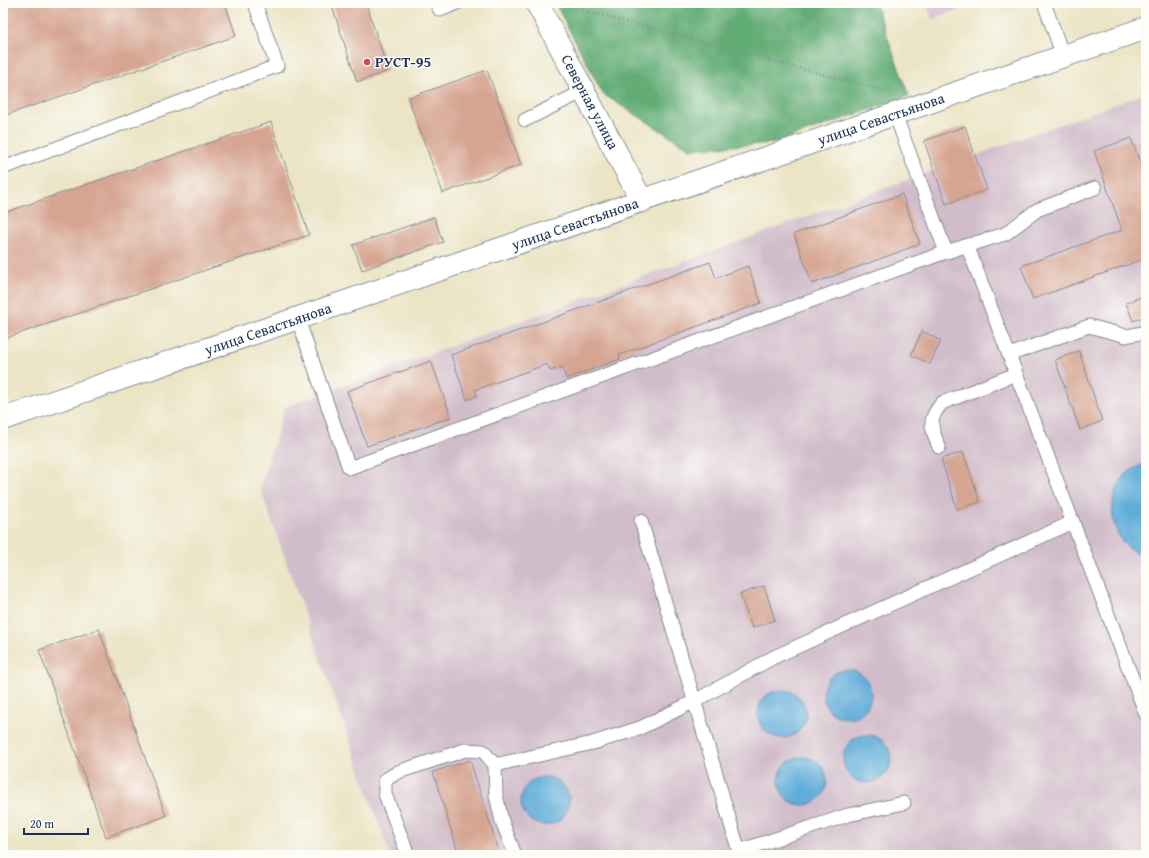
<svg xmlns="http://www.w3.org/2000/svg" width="1149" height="858" viewBox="0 0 1149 858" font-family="'Gentium Book Plus',serif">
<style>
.industrial{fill:#d1bdca}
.forest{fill:#62ac74;stroke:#3e6e69}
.water{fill:#60add9;stroke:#3e6e9c}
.building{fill:#d6a592}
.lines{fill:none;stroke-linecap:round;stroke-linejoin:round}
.lane-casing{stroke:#838a92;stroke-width:15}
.street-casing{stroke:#838a92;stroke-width:24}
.path{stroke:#838a92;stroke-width:2.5;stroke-dasharray:1 3;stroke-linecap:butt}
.lane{stroke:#fff;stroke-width:13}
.street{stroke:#fff;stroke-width:22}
.poi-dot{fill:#d1495b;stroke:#fdfcf7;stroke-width:1.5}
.labels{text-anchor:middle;stroke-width:3;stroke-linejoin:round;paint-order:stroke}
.poi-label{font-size:15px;font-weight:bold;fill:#1b2f5e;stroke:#fdfcf7;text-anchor:start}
.street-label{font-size:15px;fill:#1b2f5e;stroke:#fdfcf7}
</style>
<rect width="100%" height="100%" fill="#fdfcf7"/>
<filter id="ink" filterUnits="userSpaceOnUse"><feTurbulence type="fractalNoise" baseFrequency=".025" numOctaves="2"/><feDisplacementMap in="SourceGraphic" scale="8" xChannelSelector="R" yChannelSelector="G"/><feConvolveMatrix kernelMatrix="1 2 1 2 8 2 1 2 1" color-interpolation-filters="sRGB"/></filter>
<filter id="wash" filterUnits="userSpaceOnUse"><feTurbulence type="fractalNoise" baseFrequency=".012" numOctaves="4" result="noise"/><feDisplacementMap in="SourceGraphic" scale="16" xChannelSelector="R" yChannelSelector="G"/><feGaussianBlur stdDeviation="0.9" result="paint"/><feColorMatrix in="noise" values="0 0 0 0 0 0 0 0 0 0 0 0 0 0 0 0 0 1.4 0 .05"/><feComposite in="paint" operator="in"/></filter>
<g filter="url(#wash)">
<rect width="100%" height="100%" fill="#ebe5c6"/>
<g class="industrial">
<path d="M 926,3 L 977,3 L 932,19 Z"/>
<path d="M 1146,93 L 1146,855 L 390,855 L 260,488 L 285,407 Z"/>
</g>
<path class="forest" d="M 555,3 L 875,3 L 909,96 L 774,143 L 690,149 L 603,94 Z"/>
<g class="water">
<path d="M 1146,464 L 1146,556 C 1102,548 1101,473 1146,464 Z"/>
<circle cx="847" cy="694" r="24"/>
<circle cx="782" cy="714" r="24"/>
<circle cx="867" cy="759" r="24"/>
<circle cx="803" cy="781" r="24"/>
<circle cx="545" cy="801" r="24"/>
</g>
<g id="blocks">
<g class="building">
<path d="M 3,3 L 225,3 L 236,36 L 3,116 Z"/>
<path d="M 331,3 L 366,3 L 388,71 L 357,82 Z"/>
<path d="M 487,70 L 521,165 L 443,193 L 408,98 Z"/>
<path d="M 271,122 L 309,235 L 3,339 L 3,213 Z"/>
<path d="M 965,126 L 987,190 L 946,204 L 924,141 Z"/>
<path d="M 1131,138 L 1146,179 L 1146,258 L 1033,299 L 1021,266 L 1122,230 L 1094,151 Z"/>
<path d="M 902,194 L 920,244 L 812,284 L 794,234 Z"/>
<path d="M 434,217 L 443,242 L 362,270 L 353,245 Z"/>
<path d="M 710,262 L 716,278 L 748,266 L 761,303 L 619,355 L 620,359 L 566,379 L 562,367 L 550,371 L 547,364 L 475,390 L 477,396 L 467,400 L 451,355 Z"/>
<path d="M 1146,295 L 1146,316 L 1133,321 L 1126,303 Z"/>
<path d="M 922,331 L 941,341 L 930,364 L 911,355 Z"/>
<path d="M 1079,351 L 1102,421 L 1080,430 L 1055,360 Z"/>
<path d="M 431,361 L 451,417 L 367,446 L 347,391 Z"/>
<path d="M 963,452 L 980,502 L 957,509 L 941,459 Z"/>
<path d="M 764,586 L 775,620 L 752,628 L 740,594 Z"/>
<path d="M 99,629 L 166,816 L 106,837 L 39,650 Z"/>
<path d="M 470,760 L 500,855 L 459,855 L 433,772 Z"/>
</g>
</g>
</g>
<g filter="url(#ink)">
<use href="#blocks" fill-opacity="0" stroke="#838a92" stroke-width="1"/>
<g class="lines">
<defs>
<g id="lane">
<path d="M 436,3 L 440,10 L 457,3"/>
<path d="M 1044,3 L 1063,56"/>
<path d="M 895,114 L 946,252"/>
<path d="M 525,120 L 584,91"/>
<path d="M 3,168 L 277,66 L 255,3"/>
<path d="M 967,245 L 1146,714"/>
<path d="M 298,319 L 349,468 L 946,252 L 1005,234 L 1037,210 L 1095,188"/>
<path d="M 1009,355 L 1089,326 L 1126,336 L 1146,332"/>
<path d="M 939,447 C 931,428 927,420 942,403 L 1016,374"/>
<path d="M 641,521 L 740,855"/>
<path d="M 495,765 L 496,795 L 502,821 L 515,855"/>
<path d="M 739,851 L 848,815 L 904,803"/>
<path d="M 408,855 L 385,794 L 385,780 L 398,772 L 465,750 L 483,751 L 495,765 L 593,743 L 640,728 L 695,701 L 774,657 L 1073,522"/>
</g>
<g id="street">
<path d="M 537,3 L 642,201"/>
<path d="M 3,419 L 1146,28"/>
</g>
</defs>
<use href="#lane" class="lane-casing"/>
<use href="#street" class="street-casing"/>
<path class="path" d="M 564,5 L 889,92"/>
<use href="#lane" class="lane"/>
<use href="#street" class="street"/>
</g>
</g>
<circle class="poi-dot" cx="367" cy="62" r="4"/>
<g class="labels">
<g class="poi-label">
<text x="375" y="67">РУСТ-95</text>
</g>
<g class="street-label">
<text transform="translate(590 102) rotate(62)" y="5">Северная улица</text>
<text transform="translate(881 119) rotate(-19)" y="5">улица Севастьянова</text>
<text transform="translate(575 224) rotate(-19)" y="5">улица Севастьянова</text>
<text transform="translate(268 329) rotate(-19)" y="5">улица Севастьянова</text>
</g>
</g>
<rect width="1149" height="858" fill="none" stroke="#fdfcf7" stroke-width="16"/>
<path d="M24 828v6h64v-6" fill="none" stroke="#1b2f5e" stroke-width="2"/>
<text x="30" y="828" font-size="12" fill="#1b2f5e" stroke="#fdfcf7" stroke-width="3" paint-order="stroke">20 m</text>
</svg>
